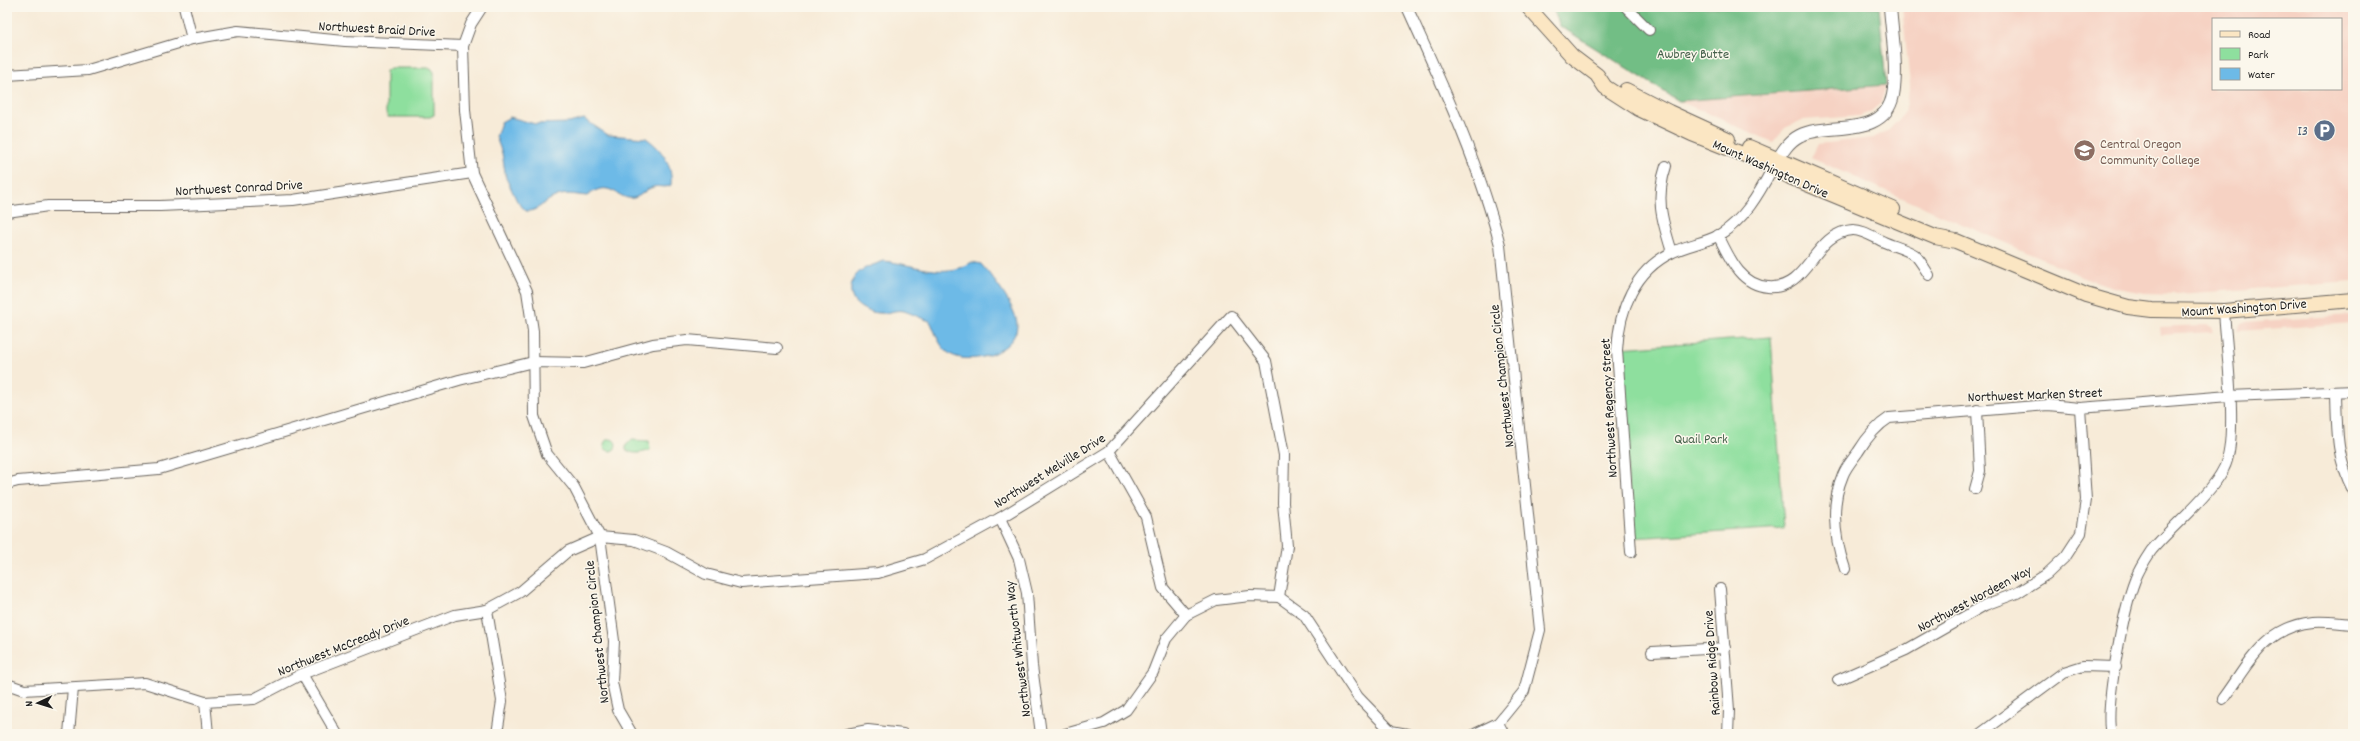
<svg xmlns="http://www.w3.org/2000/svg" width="2360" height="741" viewBox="0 0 2360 741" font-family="Dekko,sans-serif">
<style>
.built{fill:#f6d2c3;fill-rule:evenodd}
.green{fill:#8edf9e;stroke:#557e5d}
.forest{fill:#72be85;stroke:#476d50}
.water{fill:#6dbae7;stroke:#446b82}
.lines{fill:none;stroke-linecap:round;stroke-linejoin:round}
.minor-casing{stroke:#69645e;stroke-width:12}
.tertiary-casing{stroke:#69645e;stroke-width:14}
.secondary-casing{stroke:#69645e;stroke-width:16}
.minor{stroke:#fff;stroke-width:10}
.tertiary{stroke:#fff;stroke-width:12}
.secondary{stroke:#fbe6c3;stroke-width:14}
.labels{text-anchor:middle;stroke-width:3;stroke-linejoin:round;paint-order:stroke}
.street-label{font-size:14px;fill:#1c1c1c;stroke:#fbf7ec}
.park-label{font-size:14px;fill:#44604a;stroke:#fbf7ec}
.service-label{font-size:14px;fill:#4e5e75;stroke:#fbf7ec;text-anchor:end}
.education-label{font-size:14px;fill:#785e54;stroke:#fbf7ec;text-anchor:start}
</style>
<rect width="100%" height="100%" fill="#fbf7ec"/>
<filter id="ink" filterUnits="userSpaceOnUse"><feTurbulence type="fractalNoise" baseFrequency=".025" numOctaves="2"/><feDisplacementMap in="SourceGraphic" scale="8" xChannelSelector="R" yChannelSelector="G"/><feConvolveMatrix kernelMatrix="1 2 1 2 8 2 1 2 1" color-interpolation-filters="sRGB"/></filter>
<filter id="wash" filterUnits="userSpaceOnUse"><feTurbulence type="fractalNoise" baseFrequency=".012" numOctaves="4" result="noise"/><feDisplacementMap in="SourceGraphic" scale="16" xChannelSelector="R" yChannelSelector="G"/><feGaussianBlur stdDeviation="0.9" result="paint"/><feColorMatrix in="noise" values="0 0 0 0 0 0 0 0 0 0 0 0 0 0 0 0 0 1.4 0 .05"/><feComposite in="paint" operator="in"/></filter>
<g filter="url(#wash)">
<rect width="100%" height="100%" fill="#f7ebd8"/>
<g class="built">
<path d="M 1902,7 L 2353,7 L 2353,282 L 2177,294 L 2145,293 L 2117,288 L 2088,279 L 1811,158 L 1818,144 L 1873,138 L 1889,130 L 1902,116 L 1907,104 L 1910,84 ZM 2213,19 L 2341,19 L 2341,89 L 2213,89 Z"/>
<path d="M 1886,85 L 1881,103 L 1870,112 L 1860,116 L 1802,120 L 1785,128 L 1773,142 L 1679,101 Z"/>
<path d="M 2353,315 L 2353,323 L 2238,331 L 2240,325 L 2245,322 Z"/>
<path d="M 2206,325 L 2211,327 L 2213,332 L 2160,335 L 2159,327 Z"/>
</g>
<g class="green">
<path d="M 390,68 L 431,68 L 434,72 L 434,115 L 430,117 L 388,117 L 386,113 L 386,71 Z"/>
<path d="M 1771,337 L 1784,528 L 1632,538 L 1619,348 Z"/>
<circle cx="610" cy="445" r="6"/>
<path d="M 632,440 L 649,441 L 650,450 C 643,453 633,455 626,450 L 626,445 Z"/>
</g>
<path class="forest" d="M 1552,7 L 1879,7 L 1886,85 L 1679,101 L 1560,26 Z"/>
<g class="water">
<path d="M 510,117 L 535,124 L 569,123 L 584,119 L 608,135 L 646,138 C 662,149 673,165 671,185 C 665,189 659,185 653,187 C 645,189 642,196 634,198 C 617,201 611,177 587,196 C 575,195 566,192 555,197 C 544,201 538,212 526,211 L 517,201 L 506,178 L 502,153 L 496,137 L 501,122 Z"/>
<path d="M 884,261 C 914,264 944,280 972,262 L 981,264 C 992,277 1018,309 1017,326 C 1016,353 965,369 946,351 C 938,343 935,331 930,321 C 922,319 911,313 904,311 C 895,309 888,314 880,313 C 866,313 849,304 851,288 C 853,269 869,267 884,261 Z"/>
</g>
</g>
<g filter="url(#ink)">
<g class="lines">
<defs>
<g id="minor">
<path d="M 184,7 L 192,39"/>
<path d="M 482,7 L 471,24 L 463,46 L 465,110 L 472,173 L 527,291 L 533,331 L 534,416 L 547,454 L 574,487 L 600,537 L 614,641 L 612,682 L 618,710 L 632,734"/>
<path d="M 1407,7 C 1442,84 1479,163 1500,245 L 1540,630 L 1524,691 L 1498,723 L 1475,734"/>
<path d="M 1626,7 L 1649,30"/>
<path d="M 7,75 L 88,70 L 192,39 L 238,31 L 345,41 L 463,46"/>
<path d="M 1666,166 C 1655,199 1662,220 1672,252"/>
<path d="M 7,212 L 48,206 L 160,206 L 293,200 L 472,173"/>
<path d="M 1718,235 C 1729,257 1740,285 1768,287 C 1808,291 1813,233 1852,230 C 1862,229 1875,238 1884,242 C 1893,246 1906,249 1915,255 C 1920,260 1925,269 1929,275"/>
<path d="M 2336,392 C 2337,428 2336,458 2353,490"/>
<path d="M 1109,451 L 1146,517 L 1163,588 L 1186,615"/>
<path d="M 7,484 L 18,481 L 159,469 L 459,380 L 533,362 L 583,363 L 653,344 L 687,340 L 777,348"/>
<path d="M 1975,489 L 1980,471 L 1977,410"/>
<path d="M 1000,518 L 1019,559 L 1027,593 L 1032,666 L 1041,734"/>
<path d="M 1631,552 L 1617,350 C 1619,310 1634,270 1673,252 C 1687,245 1705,243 1719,235 C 1744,220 1759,194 1772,169"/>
<path d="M 1845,569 C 1835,540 1830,505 1843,475 C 1846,467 1853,459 1858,452 C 1866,439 1876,426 1889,418 L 2048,405 L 2080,408 L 2229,396 L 2353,391"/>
<path d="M 1720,589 L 1729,710 L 1728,734"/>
<path d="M 487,610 L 502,701 L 497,734"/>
<path d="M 1652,652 L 1725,648"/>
<path d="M 302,674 L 337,734"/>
<path d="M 1838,680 L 1906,650 L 1985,605 L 2017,593 L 2047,574 L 2066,556 L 2081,533 L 2086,500 L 2080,408"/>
<path d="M 7,684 L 24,690 L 145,683 L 205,702 L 254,699 L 302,674 L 455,615 L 487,610 L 520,592 L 568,551 L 600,537 L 634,540 L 666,552 L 706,574 L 741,583 L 878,573 L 925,559 L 1000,518 L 1109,451 L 1231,316 L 1266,361 L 1284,455 L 1283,503 L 1287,546 L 1279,597"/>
<path d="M 2223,699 C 2249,664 2264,627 2313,622 C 2325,621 2340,623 2353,624"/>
<path d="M 205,702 L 208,734"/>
<path d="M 1498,723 L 1504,734"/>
<path d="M 69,734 L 73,688"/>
<path d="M 847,734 L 868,730 L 903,734"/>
<path d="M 1065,734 L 1104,723 L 1126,710 L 1153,672 L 1166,639 L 1186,615 L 1216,600 L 1250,596 L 1279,597 L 1304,615 L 1358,697 L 1391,731 L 1407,734"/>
<path d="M 1980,734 L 2064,672 L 2083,666 L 2116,667"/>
<path d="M 2111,734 C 2104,707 2124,608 2135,580 C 2139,569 2145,560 2151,551 C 2172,526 2211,495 2224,468 C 2239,440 2226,347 2224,311"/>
</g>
<path id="tertiary" d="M 1774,166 C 1780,156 1787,142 1799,136 C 1828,121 1884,140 1893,95 C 1898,68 1892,35 1890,7"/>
<g id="secondary">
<path d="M 1528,7 L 1572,56 L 1597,75 L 1605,87 L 1639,109 L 1692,134 L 1755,159 L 1790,177 L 1935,237 L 1956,241 L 2086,295 L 2128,307 L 2152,310 L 2224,311 L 2353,300"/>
<path d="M 1626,90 L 1669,112 L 1728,139"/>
<path d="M 1749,147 L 1893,209"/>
</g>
</defs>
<use href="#minor" class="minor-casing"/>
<use href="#tertiary" class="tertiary-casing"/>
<use href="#secondary" class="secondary-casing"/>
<use href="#minor" class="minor"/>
<use href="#tertiary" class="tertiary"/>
<use href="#secondary" class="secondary"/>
</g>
</g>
<defs>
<symbol id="parking-disc" viewBox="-11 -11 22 22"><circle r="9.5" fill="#5c6f8a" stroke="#fbf7ec"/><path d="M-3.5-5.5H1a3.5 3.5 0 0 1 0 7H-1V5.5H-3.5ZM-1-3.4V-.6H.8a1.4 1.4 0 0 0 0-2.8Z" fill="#fff"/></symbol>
<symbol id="university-disc" viewBox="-11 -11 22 22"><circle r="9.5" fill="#8d6e63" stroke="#fbf7ec"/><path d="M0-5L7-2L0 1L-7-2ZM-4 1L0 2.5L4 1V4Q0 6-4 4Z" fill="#fff"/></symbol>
</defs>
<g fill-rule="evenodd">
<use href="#parking-disc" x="2312" y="118" width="25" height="25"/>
<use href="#university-disc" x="2072" y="138" width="25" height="25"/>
</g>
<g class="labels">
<g class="street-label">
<text transform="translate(377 28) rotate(3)" y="5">Northwest Braid Drive</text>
<text transform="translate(1771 168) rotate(24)" y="5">Mount Washington Drive</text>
<text transform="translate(239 187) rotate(-3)" y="5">Northwest Conrad Drive</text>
<text transform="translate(2244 307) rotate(-4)" y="5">Mount Washington Drive</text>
<text transform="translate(1501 376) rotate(-96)" y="5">Northwest Champion Circle</text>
<text transform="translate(2035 394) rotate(-2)" y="5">Northwest Marken Street</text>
<text transform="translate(1608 408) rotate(-93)" y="5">Northwest Regency Street</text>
<text transform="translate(1049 470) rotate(-32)" y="5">Northwest Melville Drive</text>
<text transform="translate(1974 598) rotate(-28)" y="5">Northwest Nordeen Way</text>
<text transform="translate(596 632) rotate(-96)" y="5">Northwest Champion Circle</text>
<text transform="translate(343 645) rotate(-22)" y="5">Northwest McCready Drive</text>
<text transform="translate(1017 649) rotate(-97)" y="5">Northwest Whitworth Way</text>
<text transform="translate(1711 663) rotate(-94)" y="5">Rainbow Ridge Drive</text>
</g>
<g class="park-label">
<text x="1693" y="58">Awbrey Butte</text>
<text x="1701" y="443">Quail Park</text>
</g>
<g class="service-label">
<text x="2308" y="135">I3</text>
</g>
<g class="education-label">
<text x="2100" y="148">Central Oregon<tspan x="2100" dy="16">Community College</tspan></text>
</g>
</g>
<rect width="2360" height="741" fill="none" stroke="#fbf7ec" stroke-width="24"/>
<rect x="2212" y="18" width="130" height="72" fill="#fbf7ec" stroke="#a29f99"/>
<rect x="2220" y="31" width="20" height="6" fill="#fbe6c3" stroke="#a29f99"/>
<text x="2248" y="38" font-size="12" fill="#1c1c1c">Road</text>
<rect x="2220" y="48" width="20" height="12" fill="#8edf9e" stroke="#a29f99"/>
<text x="2248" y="58" font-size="12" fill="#1c1c1c">Park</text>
<rect x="2220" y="68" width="20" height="12" fill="#6dbae7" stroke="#a29f99"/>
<text x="2248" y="78" font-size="12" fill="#1c1c1c">Water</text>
<g transform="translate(38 703) rotate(266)" stroke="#fbf7ec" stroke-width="3" paint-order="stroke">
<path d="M0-3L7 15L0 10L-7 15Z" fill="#1c1c1c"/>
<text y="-6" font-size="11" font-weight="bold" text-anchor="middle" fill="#1c1c1c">N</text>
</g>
</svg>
